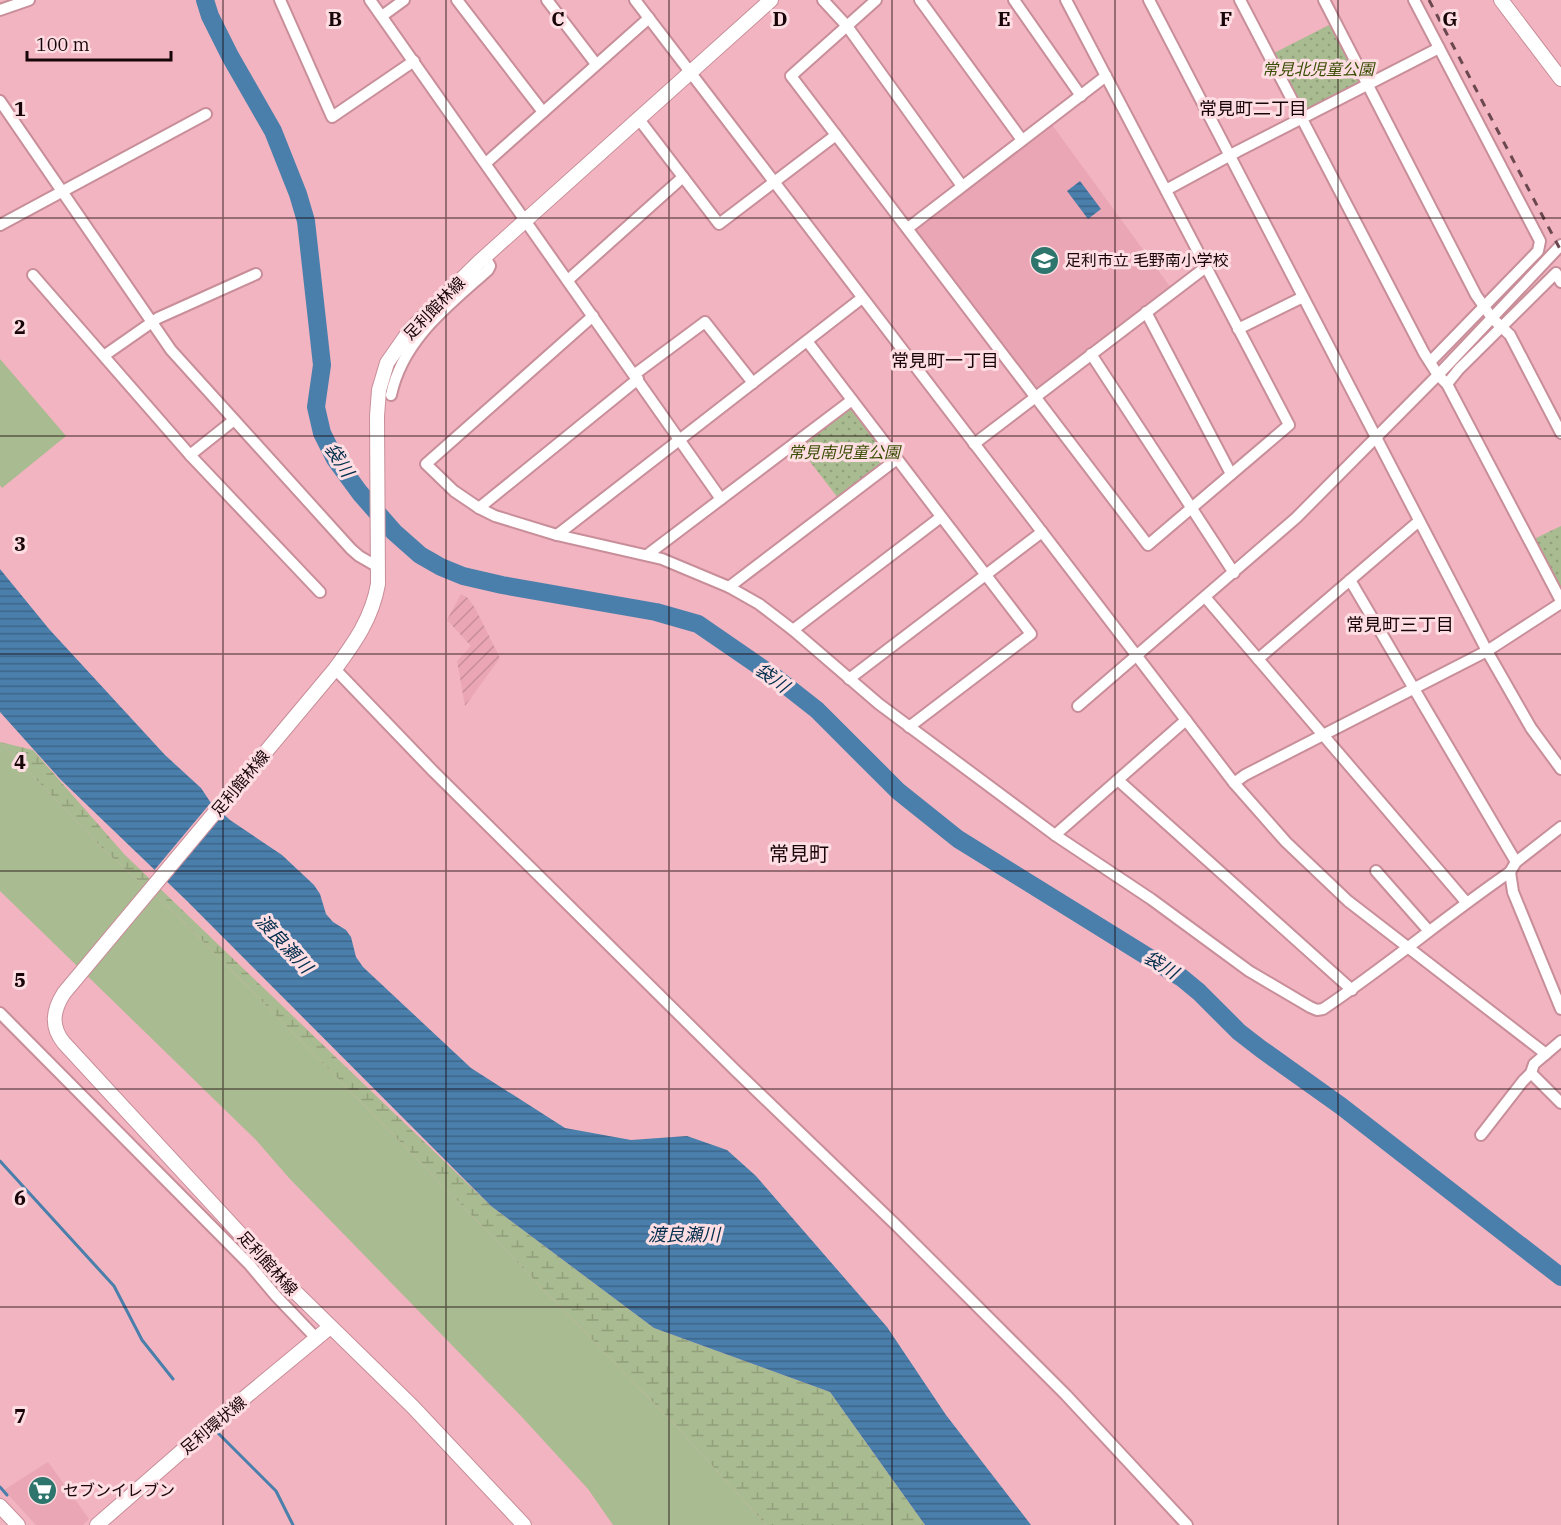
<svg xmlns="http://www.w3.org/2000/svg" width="1561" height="1525" viewBox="0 0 1561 1525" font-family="'IBM Plex Serif','Noto Sans JP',serif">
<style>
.built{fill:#eaa6b4}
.industrial{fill:url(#industrial-furrows)}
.grass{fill:#a9bb90}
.wetland{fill:url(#wetland-marsh)}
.park{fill:url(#park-dots)}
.water{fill:url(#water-rules)}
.pier{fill:#f1b4c0}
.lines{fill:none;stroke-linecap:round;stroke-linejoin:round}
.stream{stroke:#4a7fac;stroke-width:3}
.river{stroke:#4a7fac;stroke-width:18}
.minor-casing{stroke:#c88e99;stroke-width:14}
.major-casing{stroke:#c88e99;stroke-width:16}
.minor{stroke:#fff;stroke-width:10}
.major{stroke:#fff;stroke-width:14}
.rail{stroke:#6b484f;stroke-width:3;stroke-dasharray:8 8;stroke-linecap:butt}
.grid{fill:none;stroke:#180509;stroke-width:1.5;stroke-opacity:0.55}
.labels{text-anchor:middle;stroke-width:6;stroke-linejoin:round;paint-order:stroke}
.park-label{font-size:16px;font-style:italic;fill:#384d03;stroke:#fedee3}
.poi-label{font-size:16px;fill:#180509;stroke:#fedee3;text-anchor:start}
.street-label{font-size:16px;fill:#180509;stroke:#fedee3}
.neighbourhood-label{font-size:18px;fill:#180509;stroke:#fedee3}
.water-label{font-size:18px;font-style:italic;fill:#022e4d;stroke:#fedee3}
.quarter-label{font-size:20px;fill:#180509;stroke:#fedee3}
.grid-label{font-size:20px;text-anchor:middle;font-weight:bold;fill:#180509;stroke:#fedee3;stroke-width:6;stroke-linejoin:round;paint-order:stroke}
</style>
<defs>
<pattern id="industrial-furrows" width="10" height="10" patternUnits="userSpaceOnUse" patternTransform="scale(1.5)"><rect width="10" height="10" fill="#eaa6b4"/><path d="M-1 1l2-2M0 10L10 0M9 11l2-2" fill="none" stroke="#c88d99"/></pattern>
<pattern id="wetland-marsh" width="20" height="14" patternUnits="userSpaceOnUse" patternTransform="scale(1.5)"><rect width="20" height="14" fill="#a9bb90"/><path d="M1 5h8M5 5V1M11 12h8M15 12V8" fill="none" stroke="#919f7b"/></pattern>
<pattern id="park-dots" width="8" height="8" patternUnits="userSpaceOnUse" patternTransform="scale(1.5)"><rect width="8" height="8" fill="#a9bb90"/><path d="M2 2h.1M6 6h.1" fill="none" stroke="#919f7b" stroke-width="1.8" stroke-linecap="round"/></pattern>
<pattern id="water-rules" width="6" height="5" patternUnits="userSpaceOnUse" patternTransform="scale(1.5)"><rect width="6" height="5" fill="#4a7fac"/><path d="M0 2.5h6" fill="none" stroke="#3d668a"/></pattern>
</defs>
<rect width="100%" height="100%" fill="#f1b4c0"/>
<g class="built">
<path d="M 1050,122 L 1171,288 L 1040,387 L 1033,386 L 916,231 L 917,224 Z"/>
<path d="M 48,1462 L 89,1519 L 83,1525 L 36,1525 L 4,1490 Z"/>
</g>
<path class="industrial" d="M 461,594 L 468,598 L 475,608 L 500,658 L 465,706 L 457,661 L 471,646 L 447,620 Z"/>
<g class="grass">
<path d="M 0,359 L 66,436 L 2,488 L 0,485 Z"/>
<path d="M 0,742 L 106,852 L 179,917 L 416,1158 L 677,1427 L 766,1525 L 613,1525 L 588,1489 L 521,1416 L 289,1178 L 256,1140 L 0,891 Z"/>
</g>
<path class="wetland" d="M 0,742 L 33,750 L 125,855 L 491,1206 L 654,1328 L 830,1392 L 925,1525 L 766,1525 L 677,1427 L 416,1158 L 179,917 L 106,852 Z"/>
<g class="park">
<path d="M 1331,24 L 1359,78 L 1357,86 L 1310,110 L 1303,109 L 1274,53 Z"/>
<path d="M 846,410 L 855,410 L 886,451 L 886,461 L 838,498 L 798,446 Z"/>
<path d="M 1561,526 L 1561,591 L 1534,539 Z"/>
</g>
<g class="water">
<path d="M 1080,181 L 1101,209 L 1088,219 L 1067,191 Z"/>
<path d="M 0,569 L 49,629 L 165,755 L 201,788 L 211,803 L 230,820 L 282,855 L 314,885 L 320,894 L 326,914 L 333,922 L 346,930 L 351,937 L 356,957 L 363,967 L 471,1068 L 565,1128 L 631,1140 L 687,1136 L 727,1150 L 756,1176 L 887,1327 L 946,1415 L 1031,1525 L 925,1525 L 830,1392 L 654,1328 L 491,1206 L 186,900 L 61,780 L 0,712 Z"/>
</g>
<path class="pier" d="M 213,800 L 224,810 L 163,883 L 152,873 Z"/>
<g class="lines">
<g class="stream">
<path d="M 0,1161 L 114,1286 L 142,1340 L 173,1379"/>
<path d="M 218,1433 L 276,1491 L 293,1525"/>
<path d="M 0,1487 L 7,1495"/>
</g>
<path class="river" d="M 205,0 L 210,16 L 230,56 L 273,131 L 298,194 L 306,221 L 322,365 L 316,407 L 322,433 L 335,459 L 360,493 L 394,532 L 420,555 L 441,567 L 463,576 L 502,585 L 656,612 L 698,624 L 775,677 L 817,710 L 898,791 L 958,839 L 1182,978 L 1199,992 L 1239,1032 L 1261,1049 L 1341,1106 L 1561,1277"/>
<defs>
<g id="minor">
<path d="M 280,0 L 332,117 L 414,61"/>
<path d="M 370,0 L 721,499"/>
<path d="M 457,0 L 543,112"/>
<path d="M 547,0 L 596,64"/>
<path d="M 635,0 L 1234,783 L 1286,842 L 1348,901 L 1546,1054"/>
<path d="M 823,0 L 847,26 L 962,186"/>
<path d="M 876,0 L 791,76 L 1148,545 L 1289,425 L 1066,0"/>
<path d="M 920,0 L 1022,140"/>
<path d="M 1014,0 L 1081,96"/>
<path d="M 1149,0 L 1487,651 L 1531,728 L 1561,769"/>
<path d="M 1240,0 L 1424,353 L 1438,375 L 1447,384 L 1561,601"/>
<path d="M 1324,0 L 1476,295 L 1492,318 L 1510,335 L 1561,433"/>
<path d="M 1414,0 L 1540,241 L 1538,251 L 1430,362"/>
<path d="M 0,10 L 29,0"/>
<path d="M 382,16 L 404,0"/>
<path d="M 0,101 L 171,350 L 351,549 L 359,556 L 378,567"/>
<path d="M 638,118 L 719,224 L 836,135"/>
<path d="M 486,163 L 649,18"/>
<path d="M 1166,190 L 1238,151 L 1439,48"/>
<path d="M 0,225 L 206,114"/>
<path d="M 908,228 L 1106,76"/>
<path d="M 33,275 L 190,455 L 320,592"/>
<path d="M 568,280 L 683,177"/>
<path d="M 1146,312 L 1231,474"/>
<path d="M 593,316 L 426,464 L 454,491 L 479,508 L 495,516 L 557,535 L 662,559 L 729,587 L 759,604 L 793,630 L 879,704 L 1055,835 L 1151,899 L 1249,971 L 1310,1007 L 1317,1010 L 1323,1009 C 1387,966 1446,916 1510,872 L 1516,862 L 1561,827"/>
<path d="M 1238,329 L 1303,297"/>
<path d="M 807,341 L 1031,634 L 909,727"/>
<path d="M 1091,354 L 1234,573"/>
<path d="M 105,355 L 158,318 L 256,274"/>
<path d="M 635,374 L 705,322 L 753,383"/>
<path d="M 1447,384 L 1459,369 L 1556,273 L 1561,282"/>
<path d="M 391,395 C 403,339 448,306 488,270 L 490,266 L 485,257"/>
<path d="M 974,444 L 1206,267"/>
<path d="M 190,455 L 234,420"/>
<path d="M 479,508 L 638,379"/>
<path d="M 557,535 L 862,298"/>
<path d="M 647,555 L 852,400"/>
<path d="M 1350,580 L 1516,862"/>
<path d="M 729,587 L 897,459"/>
<path d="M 1205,597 L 1466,902"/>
<path d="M 793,630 L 941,517"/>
<path d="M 1258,659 L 1419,521"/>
<path d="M 335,669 L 433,771 L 737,1072 L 896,1225 L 1066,1395 L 1187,1525"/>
<path d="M 849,679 L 1042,532"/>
<path d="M 1078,706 L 1296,518 L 1438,375 L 1561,245"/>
<path d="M 1119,781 L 1352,990"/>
<path d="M 1234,783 L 1245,775 L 1487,651 L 1561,603"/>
<path d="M 1055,835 L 1186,720"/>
<path d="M 1376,871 L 1428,930"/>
<path d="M 1510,872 L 1513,892 L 1561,1009"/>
<path d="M 0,1013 L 249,1264 L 276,1296 L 317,1339"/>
<path d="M 1531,1073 L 1561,1103"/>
<path d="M 1481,1135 L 1523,1081 L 1531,1073 L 1534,1064 L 1561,1041"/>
</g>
<g id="major">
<path d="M 1501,0 L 1561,79"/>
<path d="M 0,1506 L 18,1525"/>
<path d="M 97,1525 L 214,1423 L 330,1327"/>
<path d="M 524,1525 L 413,1407 L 279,1276 L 64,1043 C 50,1026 53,1010 64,993 L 335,669 C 355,642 372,618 378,584 L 377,416 L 379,390 L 387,363 L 410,330 L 479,262 L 771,0"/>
</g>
</defs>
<use href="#minor" class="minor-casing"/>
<use href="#major" class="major-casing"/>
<use href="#minor" class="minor"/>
<use href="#major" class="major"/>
<path class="rail" d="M 1429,0 L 1561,251"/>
</g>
<path class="grid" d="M 223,0 L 223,1525M 446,0 L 446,1525M 669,0 L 669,1525M 892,0 L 892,1525M 1115,0 L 1115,1525M 1338,0 L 1338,1525M 0,218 L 1561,218M 0,436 L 1561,436M 0,654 L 1561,654M 0,871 L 1561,871M 0,1089 L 1561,1089M 0,1307 L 1561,1307"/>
<defs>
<symbol id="school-disc" viewBox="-11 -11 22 22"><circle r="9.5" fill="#2d756d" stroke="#fedee3"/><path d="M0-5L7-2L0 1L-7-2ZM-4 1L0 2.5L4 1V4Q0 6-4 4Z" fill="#fff"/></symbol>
<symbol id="supermarket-disc" viewBox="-11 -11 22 22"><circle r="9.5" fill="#2d756d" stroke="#fedee3"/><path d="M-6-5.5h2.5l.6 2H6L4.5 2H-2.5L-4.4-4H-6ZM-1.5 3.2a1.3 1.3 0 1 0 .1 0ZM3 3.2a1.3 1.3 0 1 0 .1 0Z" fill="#fff"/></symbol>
</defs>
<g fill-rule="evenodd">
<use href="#school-disc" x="1028" y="244" width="33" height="33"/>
<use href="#supermarket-disc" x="26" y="1474" width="33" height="33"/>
</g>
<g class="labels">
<g class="park-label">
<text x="1318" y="75">常見北児童公園</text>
<text x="844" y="458">常見南児童公園</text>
</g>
<g class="poi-label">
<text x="1065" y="266">足利市立 毛野南小学校</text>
<text x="63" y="1496">セブンイレブン</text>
</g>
<g class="street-label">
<text transform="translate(434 308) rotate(-46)" y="6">足利館林線</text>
<text transform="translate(240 783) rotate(-50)" y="6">足利館林線</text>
<text transform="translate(268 1263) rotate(48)" y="6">足利館林線</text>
<text transform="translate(213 1425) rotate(-40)" y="6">足利環状線</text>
</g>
<g class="neighbourhood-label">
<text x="1253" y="115">常見町二丁目</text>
<text x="945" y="367">常見町一丁目</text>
<text x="1400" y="631">常見町三丁目</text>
</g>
<g class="water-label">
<text transform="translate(339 460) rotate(57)" y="6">袋川</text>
<text transform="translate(772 678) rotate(36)" y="6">袋川</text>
<text transform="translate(284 944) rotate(47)" y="6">渡良瀬川</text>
<text transform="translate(1161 965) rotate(32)" y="6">袋川</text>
<text x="684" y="1241">渡良瀬川</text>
</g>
<g class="quarter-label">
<text x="799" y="861">常見町</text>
</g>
</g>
<g class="grid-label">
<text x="335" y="26">B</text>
<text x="558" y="26">C</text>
<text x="780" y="26">D</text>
<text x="1004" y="26">E</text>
<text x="1226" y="26">F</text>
<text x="1450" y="26">G</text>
<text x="20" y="116">1</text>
<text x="20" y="334">2</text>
<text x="20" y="551">3</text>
<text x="20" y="769">4</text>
<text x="20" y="987">5</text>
<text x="20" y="1205">6</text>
<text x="20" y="1423">7</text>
</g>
<path d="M27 51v9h144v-9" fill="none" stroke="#180509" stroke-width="3"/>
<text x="36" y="51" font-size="18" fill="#180509" stroke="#fedee3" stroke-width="4.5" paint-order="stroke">100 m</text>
</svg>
